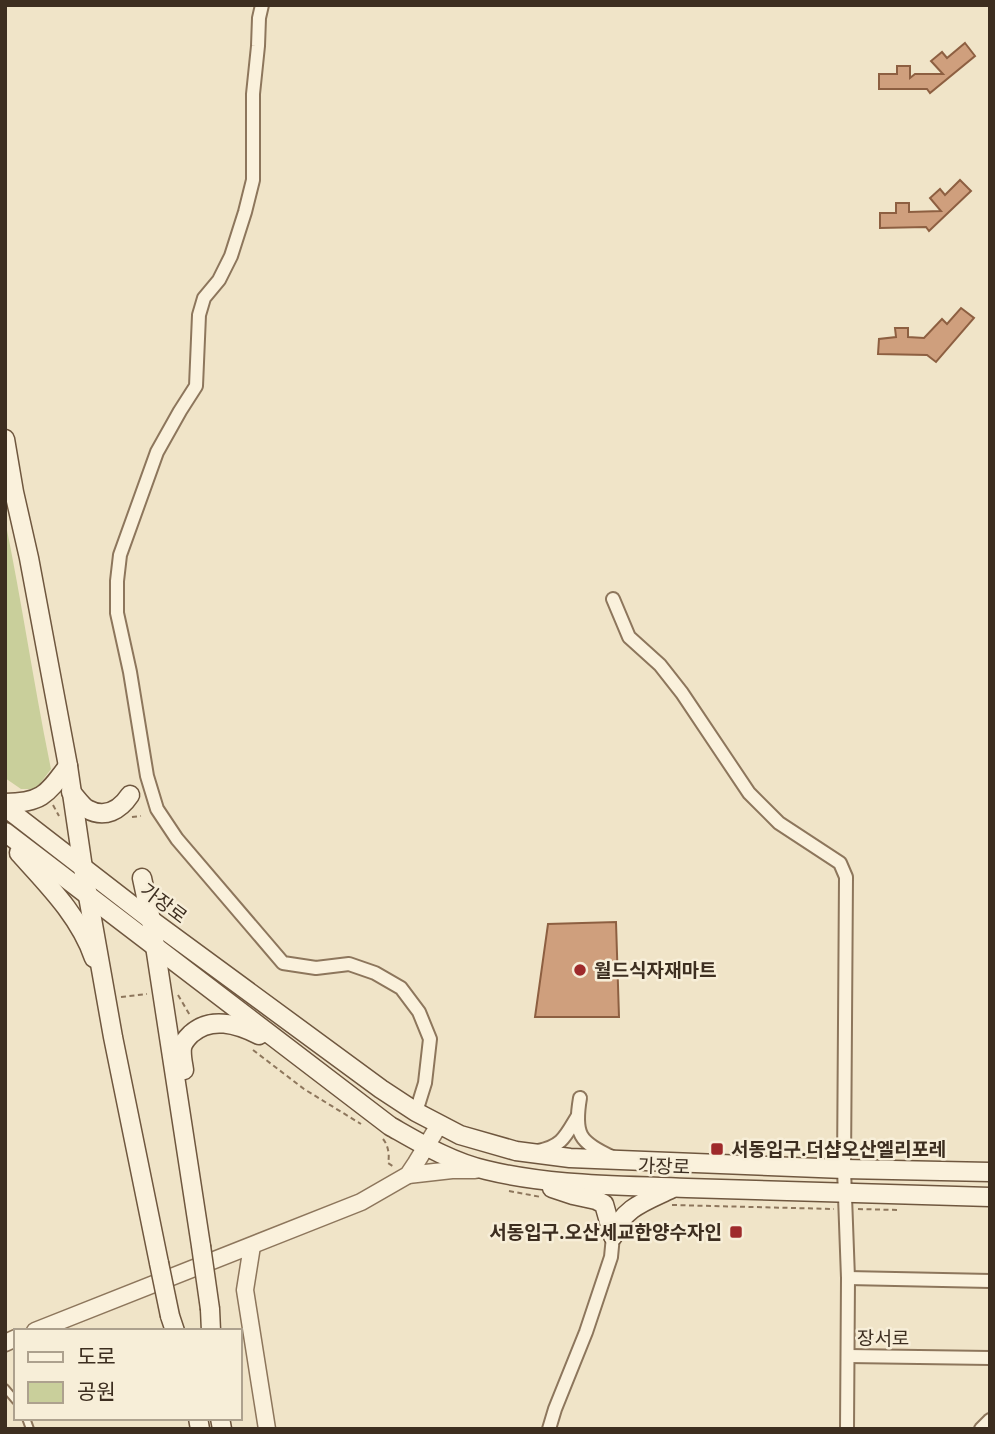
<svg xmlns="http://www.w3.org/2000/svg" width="995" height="1434" viewBox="0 0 995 1434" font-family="'Noto Serif','Noto Sans KR',serif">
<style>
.green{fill:#c9cf9b}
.building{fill:#cf9f7d;stroke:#8d5f41;stroke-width:2}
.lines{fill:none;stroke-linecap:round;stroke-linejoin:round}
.service-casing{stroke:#8d765c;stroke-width:10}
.minor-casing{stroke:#8d765c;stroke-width:16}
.tertiary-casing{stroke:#8d765c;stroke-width:19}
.secondary-casing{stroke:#6f573f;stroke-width:21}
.path{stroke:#8d765c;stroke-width:2;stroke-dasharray:5 3.5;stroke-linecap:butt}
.service{stroke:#faf1dc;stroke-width:6}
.minor{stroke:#faf1dc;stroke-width:12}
.tertiary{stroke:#faf1dc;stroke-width:16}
.secondary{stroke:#faf1dc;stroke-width:18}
.secondary-bridge-casing{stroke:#6f573f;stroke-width:21;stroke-linecap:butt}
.secondary-bridge{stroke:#faf1dc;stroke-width:18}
.poi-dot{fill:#9e2a2b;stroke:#f7eed8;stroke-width:2.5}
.labels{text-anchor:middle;stroke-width:5;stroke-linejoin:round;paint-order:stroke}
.street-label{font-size:19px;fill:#3d2e20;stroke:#f7eed8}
.poi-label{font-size:19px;font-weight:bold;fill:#3d2e20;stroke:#f7eed8;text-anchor:start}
</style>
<rect width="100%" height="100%" fill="#f0e4c8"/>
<path class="green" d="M 5,520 C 22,603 34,686 51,769 L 36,789 L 21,789 L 5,778 L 5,749 L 7,748 L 5,739 Z"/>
<g class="building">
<path d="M 965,43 L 975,56 L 930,93 L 927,89 L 879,89 L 879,74 L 897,74 L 897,66 L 910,66 L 910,78 L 915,74 L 943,74 L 931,61 L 942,52 L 947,58 Z"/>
<path d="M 960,180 L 971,191 L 929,231 L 926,227 L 880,228 L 880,213 L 896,213 L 896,203 L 909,203 L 909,212 L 941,211 L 930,198 L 940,189 L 945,195 Z"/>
<path d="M 961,308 L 974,318 L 936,362 L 927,355 L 878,354 L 879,339 L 896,337 L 895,328 L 908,328 L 908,337 L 924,338 L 942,319 L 947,324 Z"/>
<path d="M 616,922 L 619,1017 L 535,1017 L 548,924 Z"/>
</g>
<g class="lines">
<defs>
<g id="service">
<path d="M 5,1388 L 16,1401"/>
<path d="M 26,1418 L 30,1429"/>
</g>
<g id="minor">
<path d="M 262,5 L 259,18 L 258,46 L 253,94 L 253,180 L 245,212 L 231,256 L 219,280 L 204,298 L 199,315 L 196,386 L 180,411 L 157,452 L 120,555 L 117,581 L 117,613 L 130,672 L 147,776 L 157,809 L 177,839 L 283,963 L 316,968 L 349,964 L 375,973 L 401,988 L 419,1012 L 430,1039 L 425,1083 L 416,1112"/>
<path d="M 613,599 L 629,637 L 660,665 L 682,693 L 749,793 L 779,823 L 840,863 L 846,877 L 844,1169 L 848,1278 L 847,1429"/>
<path d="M 580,1098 C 574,1134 579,1142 612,1157"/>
<path d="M 538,1151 C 562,1146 565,1137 577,1117"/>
<path d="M 848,1278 L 990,1281"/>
<path d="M 848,1356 L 990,1358"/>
<path d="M 549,1429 L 555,1409 L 586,1332 L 611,1257 L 613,1236"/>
<path d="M 981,1429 L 990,1420"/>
</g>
<g id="tertiary">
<path d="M 408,1175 L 452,1170 L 475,1170"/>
<path d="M 252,1246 L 245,1290 L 267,1429"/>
<path d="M 35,1331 L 361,1202 L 408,1175 L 416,1163 L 439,1125"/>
<path d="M 5,1343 L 16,1338"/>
</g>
<g id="secondary">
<path d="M 5,439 L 14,492 L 29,558 L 68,766 L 83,868 L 113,1037 L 159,1263"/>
<path d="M 71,792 C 76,797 81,805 87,809 C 105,819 120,810 130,795"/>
<path d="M 5,803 C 42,803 47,794 68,766"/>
<path d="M 5,807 L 151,920 L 381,1089 L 416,1112 L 460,1135 L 516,1151 L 570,1158 L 844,1169 L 990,1172"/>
<path d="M 5,832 L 390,1126 C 420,1143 451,1162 486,1170 C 551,1186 620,1185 687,1188 C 788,1191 889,1194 990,1197"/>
<path d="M 19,853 C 48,885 80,917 94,958"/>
<path d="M 142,878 L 151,920 L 201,1246"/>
<path d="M 184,1070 C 183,1063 181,1055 182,1048 C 183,1042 187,1038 191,1034 C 211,1016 237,1024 259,1035"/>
<path d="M 552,1188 L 573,1195 L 596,1200 L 604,1204 L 613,1236"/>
<path d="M 613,1236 C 622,1208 646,1201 671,1189"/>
<path d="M 210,1309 L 211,1331"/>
<path d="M 170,1316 L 175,1331"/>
<path d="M 198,1418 L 200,1429"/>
<path d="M 220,1418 L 222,1429"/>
</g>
</defs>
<use href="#service" class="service-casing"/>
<use href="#minor" class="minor-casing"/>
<use href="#tertiary" class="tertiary-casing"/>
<use href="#secondary" class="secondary-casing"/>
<g class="path">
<path d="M 53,805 L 59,816"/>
<path d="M 132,817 L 141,816"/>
<path d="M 178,995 L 191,1017"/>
<path d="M 121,997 L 147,994"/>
<path d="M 253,1050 L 304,1089 L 361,1124"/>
<path d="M 383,1139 C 388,1145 390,1155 388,1163 L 394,1167"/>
<path d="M 509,1191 L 541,1197"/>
<path d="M 672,1205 L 834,1209"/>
<path d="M 858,1209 L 897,1210"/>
</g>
<use href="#service" class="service"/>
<use href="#minor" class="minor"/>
<use href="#tertiary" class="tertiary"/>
<use href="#secondary" class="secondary"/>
<defs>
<g id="secondary-bridge">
<path d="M 201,1246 L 210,1309"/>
<path d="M 159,1263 L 170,1316"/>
</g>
</defs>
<use href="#secondary-bridge" class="secondary-bridge-casing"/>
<use href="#secondary-bridge" class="secondary-bridge"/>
</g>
<g class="poi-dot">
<circle cx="580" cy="970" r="7"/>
<rect x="710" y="1142" width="14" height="14" rx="3.5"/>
<rect x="729" y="1225" width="14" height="14" rx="3.5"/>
</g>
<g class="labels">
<g class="street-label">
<text transform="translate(164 903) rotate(37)" y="7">가장로</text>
<text transform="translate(664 1166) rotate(2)" y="7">가장로</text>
<text x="883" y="1345">장서로</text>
</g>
<g class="poi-label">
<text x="594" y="977">월드식자재마트</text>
<text x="731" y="1156">서동입구.더샵오산엘리포레</text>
<text x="722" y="1239" text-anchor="end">서동입구.오산세교한양수자인</text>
</g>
</g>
<rect width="995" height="1434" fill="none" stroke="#3d2e20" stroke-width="14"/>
<rect x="14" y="1329" width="228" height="91" fill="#f7eed8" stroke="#ada18e" stroke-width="2"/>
<rect x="28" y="1352" width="35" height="10" fill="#faf1dc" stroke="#ada18e" stroke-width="2"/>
<text x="77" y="1364" font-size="21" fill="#3d2e20">도로</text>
<rect x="28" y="1382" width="35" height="21" fill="#c9cf9b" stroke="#ada18e" stroke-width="2"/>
<text x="77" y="1399" font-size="21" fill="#3d2e20">공원</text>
</svg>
